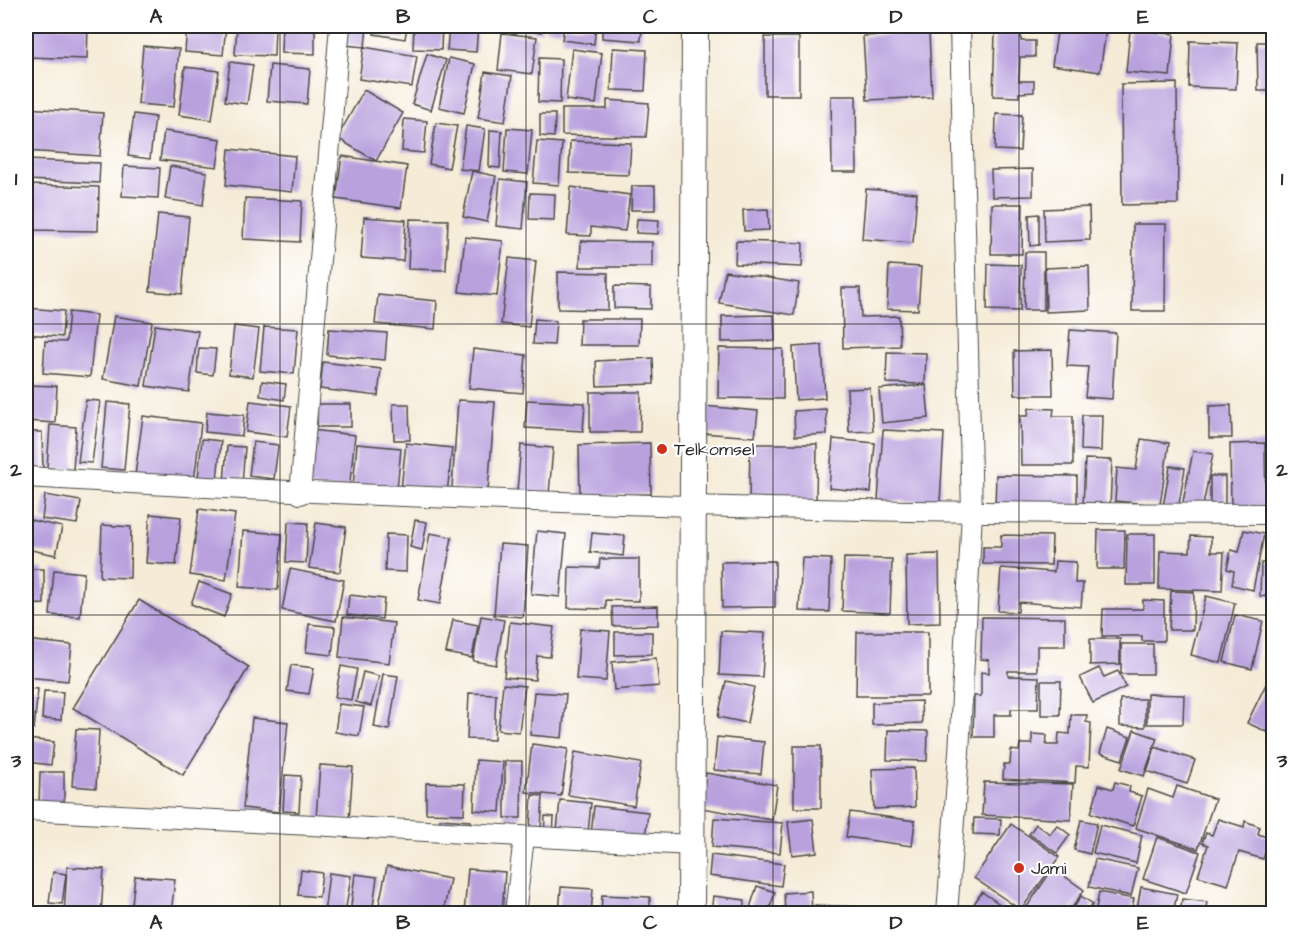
<svg xmlns="http://www.w3.org/2000/svg" width="1299" height="939" viewBox="0 0 1299 939" font-family="'Architects Daughter',sans-serif">
<style>
.building{fill:#b9a1de}
.lines{fill:none;stroke-linecap:round;stroke-linejoin:round}
.minor-casing{stroke:#494845;stroke-width:22}
.tertiary-casing{stroke:#494845;stroke-width:28}
.minor{stroke:#fff;stroke-width:20}
.tertiary{stroke:#fff;stroke-width:26}
.grid{fill:none;stroke:#2b2b2b;stroke-width:1.5;stroke-opacity:0.55}
.poi-dot{fill:#c8321e;stroke:#fff;stroke-width:2}
.labels{text-anchor:middle;stroke-width:4.5;stroke-linejoin:round;paint-order:stroke}
.poi-label{font-size:18px;fill:#2b2b2b;stroke:#fff;text-anchor:start}
.neatline{fill:none;stroke:#2b2b2b;stroke-width:2}
.grid-label{font-size:20px;text-anchor:middle;font-weight:bold;fill:#2b2b2b}
</style>
<rect width="100%" height="100%" fill="#fff"/>
<filter id="ink" filterUnits="userSpaceOnUse"><feTurbulence type="fractalNoise" baseFrequency=".0167" numOctaves="2"/><feDisplacementMap in="SourceGraphic" scale="12" xChannelSelector="R" yChannelSelector="G"/><feConvolveMatrix kernelMatrix="1 2 1 2 8 2 1 2 1" color-interpolation-filters="sRGB"/></filter>
<filter id="wash" filterUnits="userSpaceOnUse"><feTurbulence type="fractalNoise" baseFrequency=".008" numOctaves="4" result="noise"/><feDisplacementMap in="SourceGraphic" scale="24" xChannelSelector="R" yChannelSelector="G"/><feGaussianBlur stdDeviation="1.35" result="paint"/><feColorMatrix in="noise" values="0 0 0 0 0 0 0 0 0 0 0 0 0 0 0 0 0 1.4 0 .05"/><feComposite in="paint" operator="in"/></filter>
<g filter="url(#wash)">
<rect width="100%" height="100%" fill="#f5ebd7"/>
<g id="blocks">
<g class="building">
<path d="M 26,26 L 88,26 L 87,59 L 26,57 Z"/>
<path d="M 187,26 L 226,26 L 223,55 L 185,52 Z"/>
<path d="M 237,26 L 275,26 L 274,56 L 235,55 Z"/>
<path d="M 282,26 L 315,26 L 315,54 L 281,53 Z"/>
<path d="M 345,26 L 367,26 L 365,47 L 343,45 Z"/>
<path d="M 375,26 L 407,26 L 405,39 L 374,34 Z"/>
<path d="M 414,26 L 442,26 L 441,50 L 413,49 Z"/>
<path d="M 449,26 L 478,26 L 476,52 L 447,50 Z"/>
<path d="M 484,26 L 497,26 L 497,30 L 484,29 Z"/>
<path d="M 522,26 L 542,26 L 541,32 L 522,30 Z"/>
<path d="M 545,26 L 561,26 L 561,31 L 545,29 Z"/>
<path d="M 564,26 L 596,26 L 594,44 L 562,40 Z"/>
<path d="M 602,26 L 642,26 L 641,41 L 602,38 Z"/>
<path d="M 1058,26 L 1106,30 L 1100,72 L 1052,65 Z"/>
<path d="M 1130,30 L 1174,34 L 1170,76 L 1126,72 Z"/>
<path d="M 502,33 L 537,37 L 532,74 L 498,70 Z"/>
<path d="M 929,33 L 932,97 L 867,100 L 863,36 Z"/>
<path d="M 995,33 L 1021,33 L 1021,41 L 1035,41 L 1035,57 L 1020,57 L 1019,81 L 1034,81 L 1034,92 L 1019,93 L 1019,97 L 993,96 Z"/>
<rect x="765" y="37" width="34" height="58"/>
<path d="M 1190,41 L 1238,43 L 1236,89 L 1189,87 Z"/>
<path d="M 1257,42 L 1274,42 L 1274,91 L 1258,91 Z"/>
<path d="M 143,46 L 179,49 L 174,107 L 138,104 Z"/>
<path d="M 364,47 L 417,56 L 412,87 L 359,79 Z"/>
<path d="M 613,48 L 647,50 L 645,91 L 611,90 Z"/>
<path d="M 572,49 L 602,53 L 596,104 L 566,100 Z"/>
<path d="M 427,54 L 446,60 L 431,110 L 412,104 Z"/>
<path d="M 449,58 L 475,64 L 464,113 L 439,107 Z"/>
<path d="M 539,58 L 561,59 L 560,103 L 538,102 Z"/>
<path d="M 230,62 L 253,65 L 247,104 L 225,101 Z"/>
<path d="M 270,65 L 310,69 L 307,104 L 267,101 Z"/>
<path d="M 185,67 L 219,71 L 212,120 L 179,115 Z"/>
<path d="M 485,72 L 512,76 L 505,122 L 478,118 Z"/>
<path d="M 1177,83 L 1178,204 L 1122,205 L 1121,84 Z"/>
<path d="M 364,90 L 403,113 L 376,161 L 337,138 Z"/>
<path d="M 831,96 L 856,96 L 857,172 L 832,172 Z"/>
<path d="M 607,100 L 649,103 L 646,137 L 562,135 L 562,109 L 607,109 Z"/>
<path d="M 26,108 L 103,113 L 100,156 L 26,151 Z"/>
<path d="M 134,114 L 155,117 L 150,159 L 128,156 Z"/>
<path d="M 540,114 L 555,114 L 554,137 L 540,136 Z"/>
<path d="M 996,114 L 1022,115 L 1020,151 L 995,150 Z"/>
<path d="M 404,119 L 427,121 L 424,153 L 402,151 Z"/>
<path d="M 436,123 L 457,126 L 449,168 L 429,164 Z"/>
<path d="M 466,126 L 485,129 L 479,171 L 460,169 Z"/>
<path d="M 507,128 L 532,130 L 528,174 L 504,172 Z"/>
<path d="M 490,130 L 502,131 L 500,168 L 489,167 Z"/>
<path d="M 164,131 L 221,139 L 217,167 L 160,160 Z"/>
<path d="M 537,141 L 562,143 L 559,185 L 533,183 Z"/>
<path d="M 570,141 L 631,143 L 629,175 L 569,173 Z"/>
<path d="M 229,149 L 295,156 L 292,192 L 226,185 Z"/>
<path d="M 342,156 L 407,166 L 401,208 L 336,199 Z"/>
<path d="M 26,160 L 100,163 L 99,183 L 26,180 Z"/>
<path d="M 124,166 L 160,168 L 158,198 L 122,196 Z"/>
<path d="M 170,166 L 207,172 L 203,205 L 165,199 Z"/>
<path d="M 1033,169 L 1033,196 L 992,197 L 991,170 Z"/>
<path d="M 472,171 L 496,176 L 487,222 L 463,217 Z"/>
<path d="M 500,179 L 527,182 L 523,229 L 496,226 Z"/>
<path d="M 26,185 L 99,187 L 98,231 L 26,230 Z"/>
<path d="M 632,186 L 655,186 L 655,210 L 631,210 Z"/>
<path d="M 571,187 L 630,195 L 625,231 L 591,227 L 591,236 L 567,235 Z"/>
<path d="M 866,189 L 917,193 L 913,243 L 862,239 Z"/>
<path d="M 530,193 L 555,194 L 554,220 L 529,219 Z"/>
<path d="M 245,198 L 302,201 L 300,242 L 243,239 Z"/>
<path d="M 992,204 L 1023,204 L 1022,254 L 991,254 Z"/>
<path d="M 1089,207 L 1090,240 L 1045,242 L 1044,209 Z"/>
<path d="M 768,209 L 769,230 L 744,231 L 743,210 Z"/>
<path d="M 158,214 L 189,217 L 182,294 L 150,291 Z"/>
<path d="M 1039,214 L 1039,245 L 1030,246 L 1029,215 Z"/>
<path d="M 364,217 L 406,220 L 403,261 L 361,258 Z"/>
<path d="M 410,219 L 448,220 L 446,270 L 408,269 Z"/>
<path d="M 637,219 L 659,220 L 658,234 L 636,233 Z"/>
<path d="M 1133,224 L 1166,224 L 1165,311 L 1132,311 Z"/>
<path d="M 465,237 L 503,241 L 497,296 L 459,292 Z"/>
<path d="M 581,241 L 652,242 L 652,267 L 580,267 Z"/>
<path d="M 736,241 L 803,243 L 802,267 L 735,264 Z"/>
<path d="M 1025,252 L 1044,252 L 1044,310 L 1024,310 Z"/>
<path d="M 509,258 L 536,261 L 529,327 L 501,324 Z"/>
<path d="M 988,264 L 1021,265 L 1020,311 L 987,310 Z"/>
<path d="M 889,265 L 921,267 L 918,310 L 887,309 Z"/>
<path d="M 1089,266 L 1090,310 L 1046,312 L 1045,268 Z"/>
<path d="M 725,271 L 799,283 L 794,315 L 719,303 Z"/>
<path d="M 558,272 L 608,273 L 608,310 L 558,309 Z"/>
<path d="M 614,286 L 651,287 L 651,309 L 614,308 Z"/>
<path d="M 842,288 L 860,288 L 861,317 L 899,316 L 900,346 L 843,348 Z"/>
<path d="M 378,295 L 437,301 L 435,329 L 375,324 Z"/>
<path d="M 26,308 L 64,311 L 62,337 L 26,334 Z"/>
<path d="M 69,312 L 96,315 L 90,377 L 43,373 L 45,341 L 66,342 Z"/>
<path d="M 774,315 L 775,341 L 722,342 L 722,316 Z"/>
<path d="M 114,316 L 152,322 L 141,386 L 103,379 Z"/>
<path d="M 535,319 L 556,321 L 554,345 L 533,344 Z"/>
<path d="M 580,319 L 640,319 L 639,345 L 579,345 Z"/>
<path d="M 155,325 L 198,331 L 189,392 L 146,386 Z"/>
<path d="M 234,326 L 259,329 L 253,377 L 229,374 Z"/>
<path d="M 264,327 L 298,329 L 294,374 L 260,371 Z"/>
<path d="M 329,329 L 387,333 L 385,360 L 327,355 Z"/>
<path d="M 1070,330 L 1116,333 L 1112,399 L 1085,397 L 1088,367 L 1067,366 Z"/>
<path d="M 822,345 L 825,398 L 796,400 L 793,347 Z"/>
<path d="M 199,348 L 216,349 L 213,375 L 197,373 Z"/>
<path d="M 719,348 L 783,349 L 783,399 L 718,398 Z"/>
<path d="M 473,349 L 526,355 L 523,393 L 469,388 Z"/>
<path d="M 1052,350 L 1053,395 L 1015,395 L 1014,351 Z"/>
<path d="M 887,352 L 926,353 L 925,384 L 886,383 Z"/>
<path d="M 653,358 L 654,384 L 597,386 L 596,361 Z"/>
<path d="M 323,362 L 381,369 L 378,396 L 320,389 Z"/>
<path d="M 262,381 L 286,384 L 284,400 L 260,396 Z"/>
<path d="M 26,385 L 57,386 L 55,423 L 26,421 Z"/>
<path d="M 926,385 L 929,418 L 882,423 L 879,389 Z"/>
<path d="M 870,388 L 873,431 L 849,432 L 847,389 Z"/>
<path d="M 590,392 L 641,392 L 640,432 L 590,432 Z"/>
<path d="M 86,400 L 100,401 L 92,463 L 78,462 Z"/>
<path d="M 458,400 L 495,402 L 488,491 L 452,488 Z"/>
<path d="M 527,400 L 585,403 L 583,431 L 525,428 Z"/>
<path d="M 250,401 L 291,406 L 287,437 L 246,432 Z"/>
<path d="M 107,402 L 130,404 L 124,470 L 101,468 Z"/>
<rect x="317" y="404" width="34" height="23"/>
<path d="M 393,404 L 409,404 L 410,440 L 394,440 Z"/>
<path d="M 1231,405 L 1232,438 L 1209,438 L 1209,406 Z"/>
<path d="M 703,406 L 758,411 L 755,437 L 701,433 Z"/>
<path d="M 1029,408 L 1054,409 L 1053,416 L 1073,416 L 1073,465 L 1021,465 L 1020,416 L 1028,416 Z"/>
<path d="M 826,409 L 827,434 L 795,436 L 794,411 Z"/>
<path d="M 207,412 L 244,415 L 242,436 L 205,432 Z"/>
<path d="M 1082,415 L 1102,415 L 1101,451 L 1081,450 Z"/>
<path d="M 143,416 L 201,423 L 194,482 L 135,475 Z"/>
<path d="M 50,425 L 76,427 L 73,470 L 47,468 Z"/>
<path d="M 311,430 L 355,435 L 349,491 L 305,486 Z"/>
<path d="M 883,430 L 944,433 L 940,503 L 878,500 Z"/>
<path d="M 26,432 L 42,432 L 43,472 L 26,472 Z"/>
<path d="M 202,439 L 221,441 L 217,480 L 198,478 Z"/>
<path d="M 833,439 L 875,443 L 871,492 L 829,488 Z"/>
<path d="M 1141,439 L 1169,443 L 1160,505 L 1115,501 L 1117,468 L 1136,470 Z"/>
<path d="M 253,442 L 278,445 L 274,479 L 249,476 Z"/>
<path d="M 406,443 L 452,448 L 447,494 L 401,489 Z"/>
<path d="M 650,443 L 651,494 L 580,496 L 579,445 Z"/>
<path d="M 1265,443 L 1266,506 L 1231,507 L 1230,444 Z"/>
<path d="M 357,444 L 401,448 L 397,490 L 353,486 Z"/>
<path d="M 750,444 L 817,444 L 816,501 L 749,501 Z"/>
<path d="M 521,445 L 553,448 L 549,494 L 517,491 Z"/>
<path d="M 227,446 L 245,447 L 242,484 L 224,482 Z"/>
<path d="M 1193,451 L 1213,454 L 1202,511 L 1182,507 Z"/>
<path d="M 1085,459 L 1112,460 L 1110,508 L 1083,507 Z"/>
<path d="M 1170,466 L 1185,468 L 1178,510 L 1163,507 Z"/>
<path d="M 996,475 L 1077,476 L 1077,510 L 995,509 Z"/>
<rect x="1210" y="476" width="15" height="36"/>
<path d="M 45,495 L 81,501 L 77,524 L 42,519 Z"/>
<path d="M 199,509 L 235,514 L 226,580 L 190,575 Z"/>
<path d="M 150,514 L 181,517 L 176,565 L 146,563 Z"/>
<path d="M 26,519 L 62,527 L 56,555 L 26,549 Z"/>
<path d="M 415,520 L 427,522 L 422,550 L 410,547 Z"/>
<path d="M 288,522 L 308,523 L 306,563 L 286,562 Z"/>
<path d="M 316,523 L 346,527 L 340,572 L 309,568 Z"/>
<path d="M 102,525 L 131,527 L 130,578 L 100,577 Z"/>
<path d="M 1098,530 L 1125,530 L 1124,569 L 1097,569 Z"/>
<path d="M 1244,530 L 1264,534 L 1253,590 L 1232,585 L 1234,571 L 1227,569 L 1231,550 L 1239,552 Z"/>
<path d="M 243,531 L 282,534 L 278,590 L 239,587 Z"/>
<path d="M 537,531 L 566,534 L 560,597 L 531,594 Z"/>
<path d="M 430,533 L 452,537 L 440,604 L 418,600 Z"/>
<path d="M 592,533 L 625,536 L 623,556 L 590,552 Z"/>
<path d="M 386,534 L 407,535 L 406,572 L 385,571 Z"/>
<path d="M 1127,534 L 1155,534 L 1155,585 L 1126,585 Z"/>
<path d="M 1001,535 L 1052,536 L 1051,565 L 983,564 L 983,547 L 1001,547 Z"/>
<path d="M 1191,536 L 1211,537 L 1211,552 L 1224,552 L 1222,591 L 1159,589 L 1160,551 L 1190,552 Z"/>
<path d="M 500,544 L 528,546 L 523,617 L 494,615 Z"/>
<path d="M 939,554 L 940,623 L 907,624 L 906,555 Z"/>
<path d="M 802,558 L 831,559 L 829,612 L 799,611 Z"/>
<path d="M 844,558 L 892,559 L 890,613 L 842,611 Z"/>
<path d="M 600,559 L 639,559 L 639,601 L 606,600 L 606,609 L 568,608 L 569,567 L 599,568 Z"/>
<path d="M 775,561 L 775,607 L 722,608 L 721,562 Z"/>
<path d="M 1055,561 L 1076,562 L 1075,583 L 1083,583 L 1081,607 L 1019,602 L 1018,612 L 998,611 L 1001,568 L 1054,572 Z"/>
<path d="M 1261,563 L 1274,563 L 1274,597 L 1260,596 Z"/>
<path d="M 26,569 L 44,569 L 44,604 L 26,605 Z"/>
<path d="M 290,569 L 344,580 L 336,621 L 282,610 Z"/>
<path d="M 54,570 L 84,573 L 80,617 L 50,615 Z"/>
<path d="M 199,582 L 232,594 L 224,617 L 191,604 Z"/>
<path d="M 1171,591 L 1194,592 L 1193,630 L 1169,630 Z"/>
<path d="M 349,595 L 384,599 L 382,619 L 347,615 Z"/>
<path d="M 1206,596 L 1235,603 L 1221,663 L 1191,655 Z"/>
<path d="M 139,600 L 249,667 L 183,775 L 73,708 Z"/>
<path d="M 1143,600 L 1164,601 L 1164,641 L 1142,641 L 1142,636 L 1102,636 L 1103,609 L 1143,609 Z"/>
<path d="M 658,606 L 658,625 L 613,626 L 612,607 Z"/>
<path d="M 26,609 L 36,610 L 34,631 L 26,630 Z"/>
<path d="M 1235,615 L 1263,621 L 1252,669 L 1224,662 Z"/>
<path d="M 481,616 L 504,620 L 496,665 L 473,661 Z"/>
<path d="M 343,617 L 394,623 L 389,663 L 339,657 Z"/>
<path d="M 982,617 L 1065,618 L 1065,646 L 1037,646 L 1037,671 L 1008,671 L 1008,676 L 1039,677 L 1038,709 L 1011,709 L 1011,715 L 994,715 L 994,737 L 973,737 L 974,696 L 981,696 L 981,672 L 989,673 L 989,660 L 981,659 Z"/>
<path d="M 453,620 L 478,625 L 472,658 L 446,653 Z"/>
<path d="M 510,622 L 554,627 L 550,657 L 537,656 L 535,680 L 504,677 Z"/>
<path d="M 309,624 L 335,627 L 332,655 L 306,652 Z"/>
<path d="M 580,629 L 610,631 L 606,681 L 576,679 Z"/>
<path d="M 721,631 L 765,633 L 762,677 L 719,675 Z"/>
<path d="M 615,632 L 652,632 L 652,654 L 615,655 Z"/>
<path d="M 857,632 L 928,632 L 928,696 L 856,696 Z"/>
<path d="M 1090,639 L 1120,639 L 1120,664 L 1090,665 Z"/>
<path d="M 26,640 L 72,645 L 68,681 L 26,677 Z"/>
<rect x="1121" y="644" width="32" height="30"/>
<path d="M 656,658 L 659,686 L 614,690 L 612,662 Z"/>
<path d="M 291,665 L 314,668 L 309,694 L 287,691 Z"/>
<path d="M 341,666 L 357,669 L 351,700 L 335,697 Z"/>
<path d="M 1099,668 L 1104,677 L 1118,671 L 1126,687 L 1093,703 L 1080,677 Z"/>
<path d="M 363,672 L 379,676 L 371,706 L 356,702 Z"/>
<path d="M 383,674 L 398,676 L 389,730 L 374,727 Z"/>
<path d="M 1271,674 L 1274,675 L 1274,735 L 1247,723 Z"/>
<path d="M 726,681 L 754,687 L 747,723 L 718,717 Z"/>
<path d="M 1041,681 L 1061,681 L 1060,715 L 1041,715 Z"/>
<path d="M 503,684 L 525,686 L 519,732 L 498,730 Z"/>
<path d="M 26,688 L 38,689 L 34,729 L 26,728 Z"/>
<path d="M 44,691 L 63,692 L 61,720 L 42,719 Z"/>
<path d="M 534,692 L 566,694 L 562,738 L 530,735 Z"/>
<path d="M 469,693 L 496,694 L 494,740 L 467,739 Z"/>
<path d="M 1147,694 L 1184,695 L 1183,724 L 1147,724 Z"/>
<path d="M 1120,699 L 1145,699 L 1145,727 L 1120,726 Z"/>
<path d="M 921,701 L 922,723 L 872,725 L 872,703 Z"/>
<path d="M 339,704 L 364,707 L 359,736 L 335,732 Z"/>
<path d="M 1071,715 L 1087,715 L 1086,722 L 1091,723 L 1089,767 L 1076,766 L 1075,783 L 1003,779 L 1004,764 L 1010,764 L 1011,750 L 1019,751 L 1020,744 L 1032,744 L 1032,734 L 1047,735 L 1046,745 L 1058,745 L 1059,733 L 1070,734 Z"/>
<path d="M 252,718 L 288,722 L 279,812 L 243,808 Z"/>
<path d="M 76,729 L 99,730 L 96,788 L 72,786 Z"/>
<path d="M 1107,729 L 1130,737 L 1122,760 L 1100,753 Z"/>
<path d="M 888,730 L 928,731 L 927,761 L 887,760 Z"/>
<path d="M 1134,730 L 1157,738 L 1144,776 L 1121,769 Z"/>
<path d="M 717,737 L 764,742 L 761,774 L 714,770 Z"/>
<path d="M 26,739 L 54,742 L 51,765 L 26,762 Z"/>
<path d="M 532,744 L 568,749 L 561,796 L 526,792 Z"/>
<rect x="794" y="746" width="27" height="62"/>
<path d="M 1155,747 L 1195,760 L 1187,784 L 1147,771 Z"/>
<path d="M 575,752 L 641,763 L 634,806 L 568,795 Z"/>
<path d="M 476,760 L 503,762 L 500,812 L 474,810 Z"/>
<path d="M 505,761 L 522,761 L 521,818 L 505,818 Z"/>
<path d="M 320,765 L 353,767 L 349,820 L 316,818 Z"/>
<path d="M 914,768 L 915,807 L 874,809 L 872,769 Z"/>
<path d="M 40,772 L 64,772 L 64,808 L 39,808 Z"/>
<path d="M 706,773 L 777,785 L 772,820 L 701,808 Z"/>
<path d="M 285,775 L 301,776 L 299,812 L 283,811 Z"/>
<path d="M 984,782 L 1073,784 L 1071,820 L 982,815 Z"/>
<path d="M 1115,782 L 1130,786 L 1129,792 L 1142,796 L 1133,826 L 1091,813 L 1099,785 L 1113,789 Z"/>
<path d="M 426,783 L 465,784 L 464,814 L 426,813 Z"/>
<path d="M 1177,786 L 1215,799 L 1198,849 L 1136,828 L 1148,789 L 1173,798 Z"/>
<path d="M 532,795 L 543,796 L 541,828 L 530,827 Z"/>
<path d="M 560,800 L 591,803 L 588,834 L 557,831 Z"/>
<path d="M 594,806 L 648,812 L 645,840 L 591,835 Z"/>
<path d="M 850,812 L 915,821 L 912,846 L 846,837 Z"/>
<path d="M 545,816 L 554,817 L 553,835 L 544,835 Z"/>
<path d="M 714,818 L 783,823 L 780,853 L 712,847 Z"/>
<path d="M 974,818 L 1001,819 L 1000,835 L 973,834 Z"/>
<path d="M 440,819 L 471,821 L 470,832 L 440,831 Z"/>
<path d="M 813,819 L 817,852 L 792,855 L 788,822 Z"/>
<path d="M 1218,819 L 1244,827 L 1245,821 L 1260,827 L 1258,834 L 1270,838 L 1263,859 L 1239,852 L 1228,885 L 1198,876 L 1208,845 L 1202,843 L 1206,833 L 1212,835 Z"/>
<path d="M 1081,820 L 1097,823 L 1090,854 L 1074,850 Z"/>
<path d="M 1011,824 L 1059,857 L 1021,910 L 974,878 Z"/>
<path d="M 1036,824 L 1050,834 L 1057,825 L 1070,835 L 1057,853 L 1029,834 Z"/>
<path d="M 1100,825 L 1142,835 L 1136,863 L 1093,853 Z"/>
<path d="M 1157,837 L 1200,852 L 1186,893 L 1143,879 Z"/>
<path d="M 711,855 L 784,864 L 781,886 L 709,876 Z"/>
<path d="M 1095,859 L 1138,868 L 1131,896 L 1089,887 Z"/>
<path d="M 387,866 L 450,879 L 443,914 L 377,914 Z"/>
<path d="M 67,867 L 104,869 L 101,914 L 64,914 Z"/>
<path d="M 1053,868 L 1084,890 L 1068,914 L 1022,914 Z"/>
<path d="M 468,869 L 505,872 L 502,914 L 464,914 Z"/>
<path d="M 301,870 L 322,873 L 319,897 L 298,895 Z"/>
<path d="M 53,872 L 66,874 L 62,904 L 49,903 Z"/>
<path d="M 329,873 L 351,876 L 345,914 L 324,914 Z"/>
<path d="M 355,874 L 377,877 L 372,914 L 350,914 Z"/>
<path d="M 135,876 L 175,879 L 171,914 L 131,914 Z"/>
<path d="M 757,886 L 775,892 L 768,914 L 748,914 Z"/>
<path d="M 561,887 L 593,889 L 591,914 L 559,914 Z"/>
<path d="M 1141,887 L 1177,894 L 1173,914 L 1136,914 Z"/>
<path d="M 811,891 L 812,914 L 785,914 L 784,893 Z"/>
<path d="M 982,892 L 1004,907 L 1000,914 L 979,914 L 971,908 Z"/>
<path d="M 1099,892 L 1134,899 L 1131,914 L 1095,914 Z"/>
<path d="M 602,895 L 650,897 L 650,914 L 601,914 Z"/>
<path d="M 713,896 L 745,900 L 744,914 L 711,914 Z"/>
<path d="M 1081,896 L 1093,904 L 1086,914 L 1070,914 Z"/>
<path d="M 1182,899 L 1207,902 L 1205,914 L 1180,914 Z"/>
<path d="M 815,905 L 922,910 L 922,914 L 815,914 Z"/>
</g>
</g>
</g>
<g filter="url(#ink)">
<use href="#blocks" fill-opacity="0" stroke="#494845" stroke-width="1.5"/>
<g class="lines">
<defs>
<g id="minor">
<path d="M 26,477 C 441,502 857,514 1274,514"/>
<path d="M 300,494 L 340,26"/>
<path d="M 26,810 L 692,845"/>
<path d="M 515,914 L 524,837"/>
<path d="M 947,914 L 959,753 L 972,513 L 960,26"/>
</g>
<path id="tertiary" d="M 691,914 L 695,26"/>
</defs>
<use href="#minor" class="minor-casing"/>
<use href="#tertiary" class="tertiary-casing"/>
<use href="#minor" class="minor"/>
<use href="#tertiary" class="tertiary"/>
</g>
</g>
<path class="grid" d="M 280,26 L 280,914M 526,26 L 526,914M 773,26 L 773,914M 1019,26 L 1019,914M 26,324 L 1274,324M 26,615 L 1274,615"/>
<g class="poi-dot">
<circle cx="662" cy="449" r="6"/>
<circle cx="1019" cy="868" r="6"/>
</g>
<g class="labels">
<g class="poi-label">
<text x="674" y="455">Telkomsel</text>
<text x="1031" y="874">Jami</text>
</g>
</g>
<rect width="1299" height="939" fill="none" stroke="#fff" stroke-width="66"/>
<rect x="33" y="33" width="1233" height="873" class="neatline"/>
<g class="grid-label">
<text x="156" y="23">A</text>
<text x="403" y="23">B</text>
<text x="650" y="23">C</text>
<text x="896" y="23">D</text>
<text x="1143" y="23">E</text>
<text x="16" y="185">1</text>
<text x="1282" y="185">1</text>
<text x="16" y="476">2</text>
<text x="1282" y="476">2</text>
<text x="16" y="767">3</text>
<text x="1282" y="767">3</text>
<text x="156" y="929">A</text>
<text x="403" y="929">B</text>
<text x="650" y="929">C</text>
<text x="896" y="929">D</text>
<text x="1143" y="929">E</text>
</g>
</svg>
